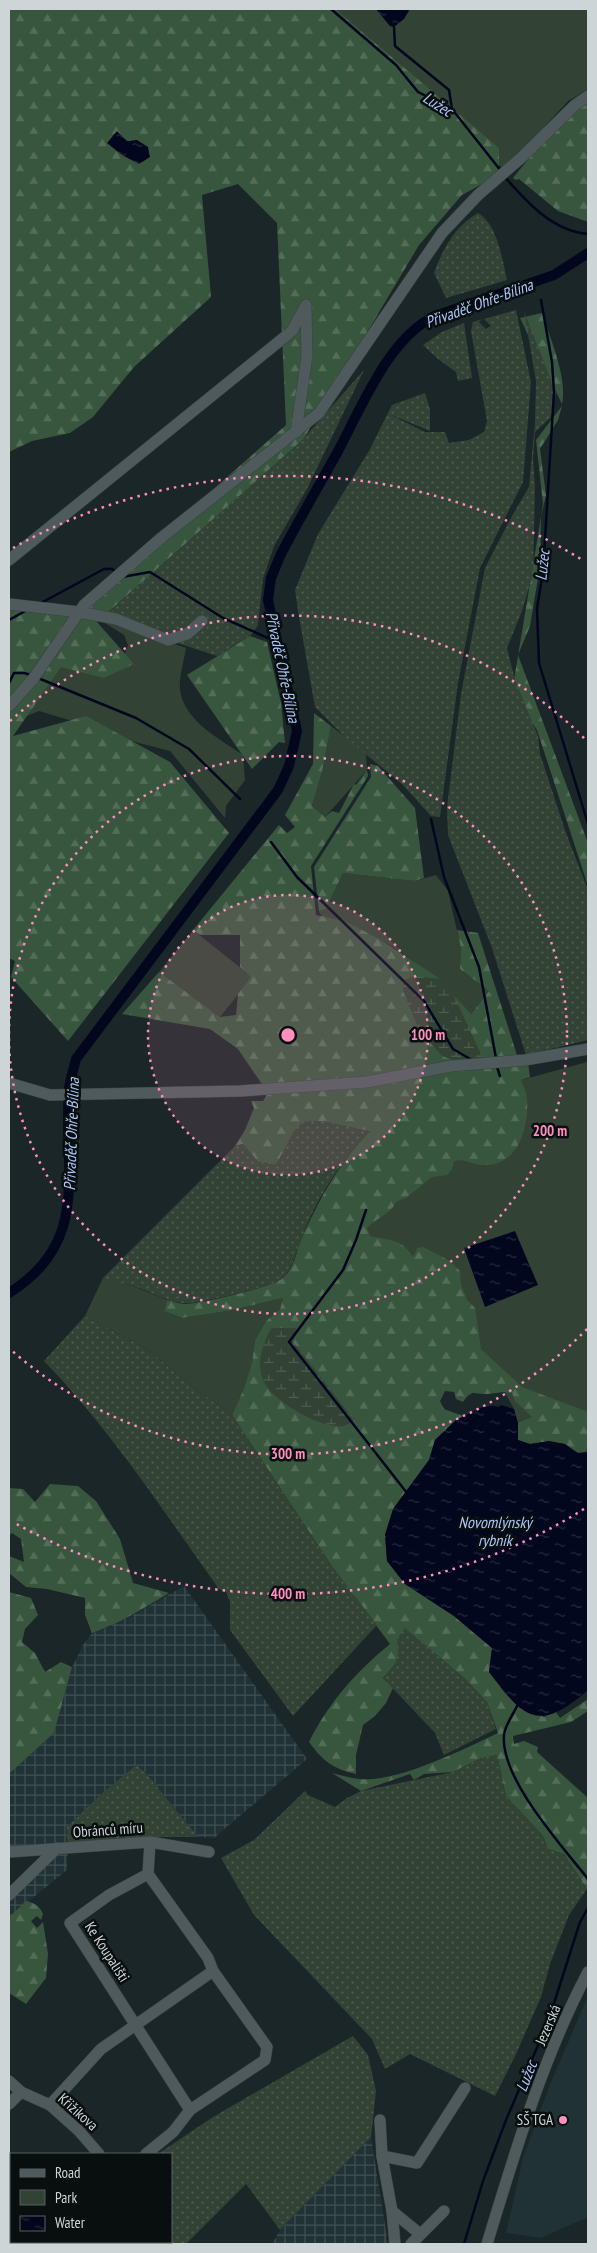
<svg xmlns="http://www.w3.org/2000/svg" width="597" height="2253" viewBox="0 0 597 2253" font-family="'PT Sans Narrow',sans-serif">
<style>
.built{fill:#203235}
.industrial{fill:url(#industrial-grid)}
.green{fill:#324335}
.forest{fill:url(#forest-firs)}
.wetland{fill:url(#wetland-marsh)}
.garden{fill:url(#garden-dots)}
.water{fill:url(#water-ripples)}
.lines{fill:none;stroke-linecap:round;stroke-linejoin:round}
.stream{stroke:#02071e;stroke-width:2.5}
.canal{stroke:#02071e;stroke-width:10}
.minor-casing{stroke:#3a4243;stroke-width:12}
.minor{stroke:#4e5a5c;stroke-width:11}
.ring{fill:none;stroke:#fd8ebe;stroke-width:2.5;stroke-dasharray:2.5 5}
.poi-dot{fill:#fd8ebe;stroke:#090e0f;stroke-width:2}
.labels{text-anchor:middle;stroke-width:5;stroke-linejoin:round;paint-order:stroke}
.street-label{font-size:15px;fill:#ced5d6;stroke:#090e0f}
.poi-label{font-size:15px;fill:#ced5d6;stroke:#090e0f;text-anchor:end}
.water-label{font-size:16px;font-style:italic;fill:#aec6fc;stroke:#090e0f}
.centre{fill:#fd8ebe;stroke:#090e0f;stroke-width:2.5}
.ring-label{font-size:15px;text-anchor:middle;font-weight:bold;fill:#fd8ebe;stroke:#090e0f;stroke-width:5;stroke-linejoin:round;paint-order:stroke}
</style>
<defs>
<pattern id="industrial-grid" width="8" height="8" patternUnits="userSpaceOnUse" patternTransform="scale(1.25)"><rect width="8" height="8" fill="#203235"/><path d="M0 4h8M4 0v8" fill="none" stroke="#3f4f52"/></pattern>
<pattern id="forest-firs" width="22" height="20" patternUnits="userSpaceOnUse" patternTransform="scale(1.25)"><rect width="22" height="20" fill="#38553e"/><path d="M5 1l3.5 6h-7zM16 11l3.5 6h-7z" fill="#546d59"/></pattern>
<pattern id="wetland-marsh" width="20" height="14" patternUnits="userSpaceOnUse" patternTransform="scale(1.25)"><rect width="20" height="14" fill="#324335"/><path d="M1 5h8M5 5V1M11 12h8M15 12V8" fill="none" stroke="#4e5d52"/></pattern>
<pattern id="garden-dots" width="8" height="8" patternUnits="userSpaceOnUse" patternTransform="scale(1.25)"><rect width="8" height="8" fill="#324335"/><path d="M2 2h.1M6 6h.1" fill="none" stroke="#4e5d52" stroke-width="1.8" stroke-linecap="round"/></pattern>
<pattern id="water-ripples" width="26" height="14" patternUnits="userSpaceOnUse" patternTransform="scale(1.25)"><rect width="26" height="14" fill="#02071e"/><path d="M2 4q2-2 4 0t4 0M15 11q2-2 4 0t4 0" fill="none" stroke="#262a3e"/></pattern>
</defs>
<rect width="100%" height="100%" fill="#1b2628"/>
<path class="built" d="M 588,1996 L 588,2217 L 541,2238 L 506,2233 L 523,2158 L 551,2082 Z"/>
<g class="industrial">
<path d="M 184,1586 L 307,1759 L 214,1838 L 198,1837 L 145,1772 L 136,1765 L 68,1845 L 67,1870 L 9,1917 L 9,1897 L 53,1857 L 9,1849 L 9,1774 L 54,1733 L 72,1667 L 83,1645 L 92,1633 L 111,1626 L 116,1621 L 128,1618 Z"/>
<path d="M 371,2137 L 388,2244 L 272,2244 L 280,2230 Z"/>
</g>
<g class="green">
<path d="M 321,9 L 376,9 L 390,26 L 410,9 L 588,9 L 588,89 L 568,101 L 505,170 Z"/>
<path d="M 94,616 L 186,648 C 184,661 179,676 180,690 C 184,721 220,739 243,755 L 245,780 L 226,806 L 225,818 L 170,751 L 120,738 L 99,729 L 39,711 L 17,720 L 9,715 L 59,652 L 123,659 L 128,645 L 124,635 Z"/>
<path d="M 331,726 L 366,753 L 367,770 L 325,817 L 312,806 L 322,772 Z"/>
<path d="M 343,873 L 414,881 L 436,875 L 448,891 L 461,949 L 460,969 L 489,991 L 471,1014 C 430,971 382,930 322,917 L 319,911 L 326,909 Z"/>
<path d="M 193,930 L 252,977 L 220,1017 L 159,972 Z"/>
<path d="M 587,1062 L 588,1452 L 578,1453 L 518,1440 L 514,1409 L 481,1349 L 337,1218 L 496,1087 Z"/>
<path d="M 103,1278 L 133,1286 L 167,1300 L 164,1311 L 182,1318 L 228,1311 L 283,1298 L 280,1309 L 266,1321 L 255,1340 L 252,1362 L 244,1388 L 232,1415 L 200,1392 L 144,1347 L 85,1316 Z"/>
</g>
<g class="forest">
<path d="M 9,9 L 335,9 L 499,148 L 499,171 L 484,183 L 462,195 L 419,245 L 303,440 L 97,622 L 134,664 L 104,678 L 61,667 L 13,736 L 86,716 L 170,762 L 229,833 L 68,1041 L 11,977 L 15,961 L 9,958 L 9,602 L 80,607 L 286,425 L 277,223 L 238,184 L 202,195 L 211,297 L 134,367 L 93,417 L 70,433 L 32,441 L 9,452 Z"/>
<path d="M 588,101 L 588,222 L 558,211 L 519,179 L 516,180 L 513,178 L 552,130 Z"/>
<path d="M 542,313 C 550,337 568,380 562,404 L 520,318 Z"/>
<path d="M 562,406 L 558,420 L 540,449 L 546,495 L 541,517 L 540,566 L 530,626 L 518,655 L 588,843 L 588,886 L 537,730 L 512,692 L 541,517 L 543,504 L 536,440 Z"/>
<path d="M 250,636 L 267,642 L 281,703 L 285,743 L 279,742 L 252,769 L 187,675 Z"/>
<path d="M 314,713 L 331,726 L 322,772 L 312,806 L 325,817 L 332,811 L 339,813 L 354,784 L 356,785 L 367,770 L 368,776 L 311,866 L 316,915 L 344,921 L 378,938 L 437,977 L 471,1014 L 489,991 L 460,969 L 461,949 L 457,930 L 478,933 L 517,1055 L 528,1063 L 530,1077 L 521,1080 C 523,1086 527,1092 527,1099 C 529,1126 519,1166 484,1165 C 473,1165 465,1158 454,1161 L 452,1169 L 447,1175 L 432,1177 L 407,1197 L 396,1202 C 390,1215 377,1217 367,1228 L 370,1236 C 387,1240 403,1239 412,1256 L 415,1254 L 417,1248 L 423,1247 L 450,1261 L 460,1271 L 461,1284 L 467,1300 L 475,1308 L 481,1349 L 522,1387 L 588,1412 L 588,1446 L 585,1452 L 578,1453 L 565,1444 L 549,1441 L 530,1444 L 518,1440 L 518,1423 L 532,1417 L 515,1401 L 512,1393 C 500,1391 499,1393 487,1394 C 474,1395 473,1388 463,1402 L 456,1399 L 454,1392 L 445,1391 L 440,1401 L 444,1409 L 463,1416 L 456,1420 L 435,1440 L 429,1460 L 393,1509 L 385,1535 L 387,1561 L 405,1584 L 454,1616 L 492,1648 L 489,1672 L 518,1707 L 544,1717 L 555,1711 L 560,1718 L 588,1699 L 588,1711 L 571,1722 L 513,1736 L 514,1744 L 524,1741 L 538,1747 L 537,1752 L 588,1798 L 587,1889 L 564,1854 L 548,1849 L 543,1836 L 506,1796 L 497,1755 L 479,1759 L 453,1772 L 424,1774 L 414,1780 L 410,1774 L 361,1791 L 332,1773 C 341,1775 350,1778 359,1779 C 397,1783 464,1749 498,1733 L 487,1702 L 398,1644 L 398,1661 L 383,1678 L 393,1688 L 386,1703 L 375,1716 L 363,1725 L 356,1755 L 356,1774 C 333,1769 322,1760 309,1742 C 329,1702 356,1672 390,1644 L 331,1565 L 232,1415 L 244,1388 L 252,1362 L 255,1340 L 266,1321 L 280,1309 L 283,1298 L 228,1311 L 182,1318 L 164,1311 L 167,1300 C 173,1301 179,1304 185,1304 C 200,1304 274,1287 284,1277 C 296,1265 297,1247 304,1233 C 321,1196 341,1160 370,1131 L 294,1131 L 284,1154 L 275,1165 L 258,1162 L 243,1144 L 235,1146 L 245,1130 L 254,1108 L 251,1101 L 263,1101 L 268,1093 L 238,1049 L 210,1029 L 122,1014 L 159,972 L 220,1017 L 236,1015 L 238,994 L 251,977 L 240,967 L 240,935 L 200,935 L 193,930 L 279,825 L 287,833 L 295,827 L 285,815 L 313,764 Z"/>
<path d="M 370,764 L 378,766 L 415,808 L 424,878 L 414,881 L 343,873 L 326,909 L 319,911 L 314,867 L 371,777 Z"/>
<path d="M 50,1484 L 78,1486 L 96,1501 L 120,1539 L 133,1583 L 169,1593 C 143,1609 120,1623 92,1633 L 85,1615 L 85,1598 L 47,1589 L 26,1587 L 9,1573 L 9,1556 L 24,1562 L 21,1539 L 12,1533 L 9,1535 L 9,1488 L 23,1489 L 35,1502 Z"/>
<path d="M 9,1592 L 31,1598 L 38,1615 L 25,1629 L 22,1642 L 35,1653 L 45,1672 L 61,1662 L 72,1667 L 54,1733 L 9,1774 Z"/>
<path d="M 26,1901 C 35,1903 40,1906 43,1914 L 41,1920 L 37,1916 L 31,1921 L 37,1928 L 43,1922 L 48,1954 L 46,1978 L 26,2004 L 9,1993 L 9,1917 Z"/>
</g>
<g class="wetland">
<path d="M 414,976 L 439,979 L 450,987 L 486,1065 L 474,1068 L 442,1056 L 419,1030 L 403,991 L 404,980 Z"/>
<path d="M 271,1328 L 296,1328 L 294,1343 L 354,1420 C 351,1422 347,1425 344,1426 C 322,1430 270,1400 263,1380 C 256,1360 263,1345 271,1328 Z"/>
</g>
<g class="garden">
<path d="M 478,213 C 498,225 502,259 507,280 L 446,298 L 434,273 C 443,248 455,226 478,213 Z"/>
<path d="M 516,310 L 531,382 L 523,482 L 480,568 L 458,683 L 440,817 L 431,816 L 402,784 L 346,738 L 315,707 L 299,617 L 295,590 L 318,534 L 369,451 L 392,405 L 425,393 L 430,409 L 430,431 L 389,414 L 425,432 L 445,432 L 449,443 L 469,440 L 484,432 L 487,421 L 471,331 L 473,322 L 482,319 L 479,322 L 486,329 L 491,326 L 484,319 Z"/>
<path d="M 524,311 L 556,393 L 551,417 L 535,432 L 533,459 L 535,487 L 533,574 L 522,611 L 507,648 L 515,680 L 538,736 L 540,754 L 566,833 L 588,890 L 588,1040 L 526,1055 L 492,948 L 448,835 L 447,807 L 461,694 L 485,568 L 512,516 L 529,487 L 535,423 L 536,381 Z"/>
<path d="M 464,323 L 472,378 L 458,381 L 456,372 L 438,359 L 423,345 L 442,332 Z"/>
<path d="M 364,370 L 307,489 L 274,546 L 263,579 L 258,625 L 250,636 L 217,656 L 102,618 L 302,440 Z"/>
<path d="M 324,1121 L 370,1131 C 342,1159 317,1198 303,1235 C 297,1249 294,1265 284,1277 C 276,1286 196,1305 182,1303 C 164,1301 150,1291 133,1286 C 123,1283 113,1282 103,1278 L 235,1146 L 243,1144 L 258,1162 L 275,1165 C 284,1154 292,1127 304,1122 C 309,1120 319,1122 324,1121 Z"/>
<path d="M 85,1316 L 144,1347 L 200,1392 L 232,1415 L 331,1565 L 377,1625 L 293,1716 L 230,1630 L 230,1602 L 226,1592 L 219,1589 C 163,1511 111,1430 44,1361 Z"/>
<path d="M 405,1628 L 466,1679 L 487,1702 L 496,1729 L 444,1755 L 435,1733 L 383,1678 C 397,1662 400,1660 397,1639 Z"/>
<path d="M 497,1755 L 506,1796 L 543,1836 L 548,1849 L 564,1854 L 587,1889 L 569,1915 L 550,1964 L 541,1997 L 516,2054 L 495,2096 L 410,2054 L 385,2069 L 372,2039 L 254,1915 L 221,1858 L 254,1840 L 305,1791 L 308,1795 L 335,1807 L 347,1798 L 361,1791 L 453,1772 L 479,1759 Z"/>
<path d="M 136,1765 L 145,1772 L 198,1837 L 163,1837 L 68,1845 L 67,1827 L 104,1792 Z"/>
<path d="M 353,2036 L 368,2055 L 376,2091 L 371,2137 L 280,2230 L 246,2184 L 186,2244 L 94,2244 L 92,2242 L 171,2242 L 171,2154 L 158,2154 L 213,2117 Z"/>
</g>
<g class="water">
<path d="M 376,9 L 410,9 L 404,19 L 394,27 L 390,26 Z"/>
<path d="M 117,131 L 127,141 L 137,140 L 148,147 L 150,157 L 139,164 L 122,155 L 107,143 Z"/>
<path d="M 515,1231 L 538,1285 L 485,1307 L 464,1248 Z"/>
<path d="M 501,1405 L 514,1409 L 518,1423 L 518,1440 L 530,1444 L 549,1441 L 565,1444 L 578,1453 L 588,1452 L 588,1690 C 539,1733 524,1719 489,1672 L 492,1648 L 454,1616 L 405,1584 L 387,1561 L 385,1535 L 393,1509 L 429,1460 L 435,1440 L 456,1420 L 483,1407 Z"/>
</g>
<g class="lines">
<g class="stream">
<path d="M 331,9 L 396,65 L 418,92 L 452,109 L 501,171"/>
<path d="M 394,27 L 395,46 L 449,90 L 452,109"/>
<path d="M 504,176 C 527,202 552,231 588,234"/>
<path d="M 541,300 L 552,362 L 554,392 L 543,572 L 537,608 L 539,663 L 588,824"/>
<path d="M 122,577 L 150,572 L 223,618 L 277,642"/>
<path d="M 41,603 L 104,569 L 112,569 L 116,572"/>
<path d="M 9,620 L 27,610"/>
<path d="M 38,678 L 136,718 L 189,749 L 240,799"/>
<path d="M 9,683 L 14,673 L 24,673 L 31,675"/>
<path d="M 431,819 L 444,877 L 479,967 L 496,1058"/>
<path d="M 271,842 L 297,877 L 424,1001 L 453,1049 L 472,1060"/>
<path d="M 497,1067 L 500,1076"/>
<path d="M 366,1210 L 356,1240 L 343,1270 L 289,1342 L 407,1493"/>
<path d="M 518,1704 C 514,1713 505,1725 504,1735 C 500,1778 562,1846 588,1879"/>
<path d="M 464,2244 L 483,2181 L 506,2120 L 548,2022 L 580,1922 L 588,1908"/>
</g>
<path class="canal" d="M 9,1293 C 92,1241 63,1170 69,1089 C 70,1079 74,1068 76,1059 L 278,790 L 289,766 L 297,731 L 268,600 L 271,578 L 281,554 C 299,520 318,487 337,453 C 361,409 388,338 435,316 L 554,275 L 588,253"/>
<defs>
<g id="minor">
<path d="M 296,432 L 307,356 L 306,307"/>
<path d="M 9,560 L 292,331 L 306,305"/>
<path d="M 9,604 L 79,612 L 116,619 L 168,640 L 187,634 L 202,621"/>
<path d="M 9,706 L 33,679 L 84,605 L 161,538 L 319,413 L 442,233 L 478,195 L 521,158 L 575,105 L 588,96"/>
<path d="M 9,1083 L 50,1095 L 240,1091 L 367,1082 L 451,1066 L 525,1060 L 588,1049"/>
<path d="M 150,1842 L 148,1874 L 208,1958 L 213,1971 L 267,2047 L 265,2060 L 190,2110"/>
<path d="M 9,1852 L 150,1842 L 209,1852"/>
<path d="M 9,1895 L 57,1848"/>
<path d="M 9,2081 L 21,2092 L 50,2105 L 79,2131 L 99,2154"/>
<path d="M 9,2104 L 21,2092"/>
<path d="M 50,2105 L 101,2049 L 213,1971"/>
<path d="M 380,2120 L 382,2156 L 392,2211 L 395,2244"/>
<path d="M 146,2154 L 173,2132 L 190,2110 L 70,1923 L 109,1895 L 148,1874"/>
<path d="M 382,2156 L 417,2163 L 465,2088"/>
<path d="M 392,2211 L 420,2234"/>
<path d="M 17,2244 L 22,2242"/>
<path d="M 411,2244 L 444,2211"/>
<path d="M 487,2244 C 515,2152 543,2057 588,1972"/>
</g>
</defs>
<use href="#minor" class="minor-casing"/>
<use href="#minor" class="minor"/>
</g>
<circle cx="288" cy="1035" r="140" fill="#fd8ebe" fill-opacity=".12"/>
<g class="ring">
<circle cx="288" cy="1035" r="140"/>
<circle cx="288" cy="1035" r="279"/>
<path d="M587 1329A419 419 0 0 1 10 1349M10 721A419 419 0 0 1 587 741"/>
<path d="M584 1509A559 559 0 0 1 13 1522M13 548A559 559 0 0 1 584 561"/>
</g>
<circle class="poi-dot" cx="563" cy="2120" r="5"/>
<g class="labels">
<g class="street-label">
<text transform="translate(108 1830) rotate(-4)" y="5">Obránců míru</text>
<text transform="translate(107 1952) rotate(57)" y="5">Ke Koupališti</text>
<text transform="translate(548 2025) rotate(-67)" y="5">Jezerská</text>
<text transform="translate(78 2112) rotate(42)" y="5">Křižíkova</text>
</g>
<g class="poi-label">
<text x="553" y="2125">SŠ TGA</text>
</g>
<g class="water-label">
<text transform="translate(438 104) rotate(32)" y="6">Lužec</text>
<text transform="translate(479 303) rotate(-20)" y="6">Přivaděč Ohře-Bílina</text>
<text transform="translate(542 565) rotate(-84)" y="6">Lužec</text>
<text transform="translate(283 667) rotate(78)" y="6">Přivaděč Ohře-Bílina</text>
<text transform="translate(71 1134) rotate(-88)" y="6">Přivaděč Ohře-Bílina</text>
<text x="495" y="1528">Novomlýnský<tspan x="495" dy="18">rybník</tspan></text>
<text transform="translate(526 2076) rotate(-68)" y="6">Lužec</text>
</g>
</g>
<circle cx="288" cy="1035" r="8" class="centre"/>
<g class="ring-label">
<text x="428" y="1040">100 m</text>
<text x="550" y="1136">200 m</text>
<text x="288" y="1459">300 m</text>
<text x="288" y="1599">400 m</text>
</g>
<rect width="597" height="2253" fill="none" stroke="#ced5d6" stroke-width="20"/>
<rect x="10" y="2153" width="162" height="90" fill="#090e0f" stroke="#585e5f"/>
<rect x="20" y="2169" width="25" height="8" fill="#4e5a5c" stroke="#585e5f"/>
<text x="55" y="2178" font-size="15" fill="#ced5d6">Road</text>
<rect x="20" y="2190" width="25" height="15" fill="#324335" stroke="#585e5f"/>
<text x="55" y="2203" font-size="15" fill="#ced5d6">Park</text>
<rect x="20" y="2216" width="25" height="15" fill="url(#water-ripples)" stroke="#585e5f"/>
<text x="55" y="2228" font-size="15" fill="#ced5d6">Water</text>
</svg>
